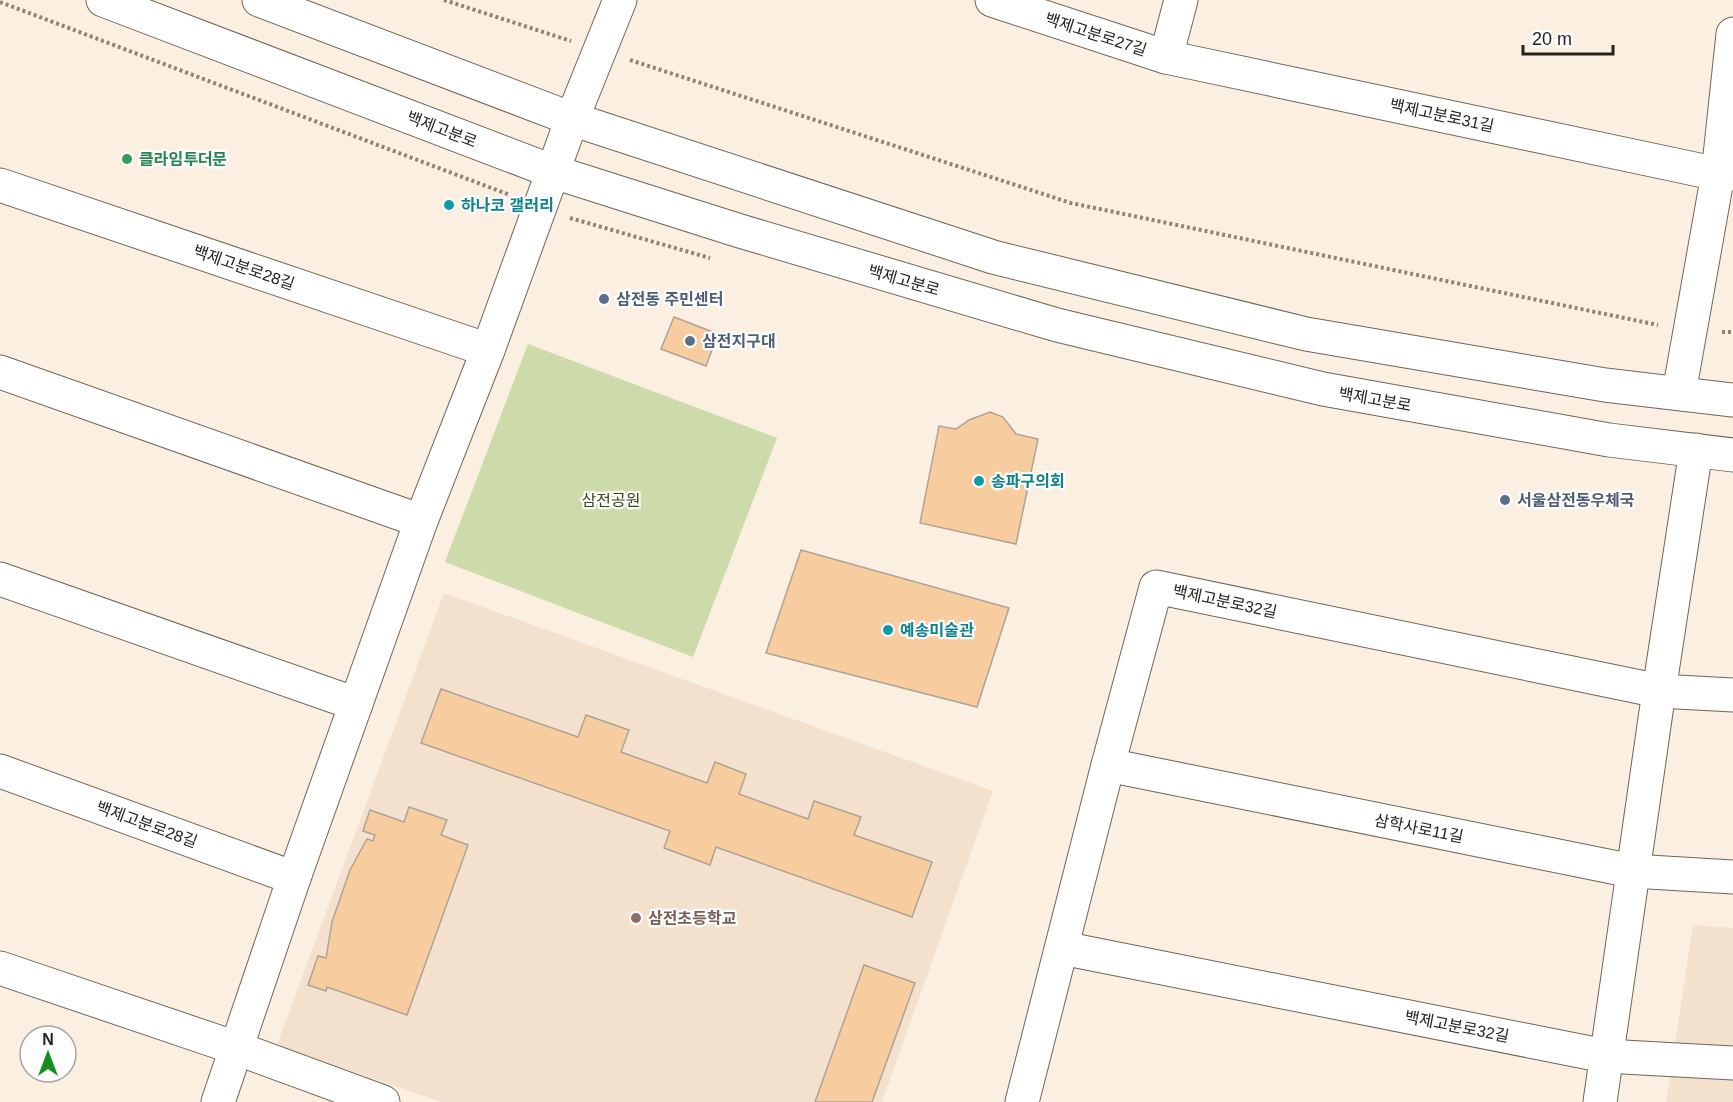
<svg xmlns="http://www.w3.org/2000/svg" width="1733" height="1102" viewBox="0 0 1733 1102" font-family="Helvetica,'Noto Sans KR',sans-serif">
<style>
.built{fill:#f3e1ce}
.green{fill:#cddbaa}
.building{fill:#f7cd9f;stroke:#afa396;stroke-width:1.5}
.lines{fill:none;stroke-linecap:round;stroke-linejoin:round}
.minor-casing{stroke:#706559;stroke-width:35}
.major-casing{stroke:#706559;stroke-width:35}
.path{stroke:#8c857b;stroke-width:4;stroke-dasharray:3 3;stroke-linecap:butt}
.minor{stroke:#fff;stroke-width:33}
.major{stroke:#fff;stroke-width:33}
.leisure-dot{fill:#2e9e5b;stroke:#fefefe;stroke-width:2}
.culture-dot{fill:#0f9aa8;stroke:#fefefe;stroke-width:2}
.service-dot{fill:#5c6f8a;stroke:#fefefe;stroke-width:2}
.education-dot{fill:#8d6e63;stroke:#fefefe;stroke-width:2}
.labels{text-anchor:middle;stroke-width:4.5;stroke-linejoin:round;paint-order:stroke}
.street-label{font-size:16px;fill:#26221d;stroke:#fefefe}
.leisure-label{font-size:16px;font-weight:bold;fill:#27864d;stroke:#fefefe;text-anchor:start}
.culture-label{font-size:16px;font-weight:bold;fill:#0d838f;stroke:#fefefe;text-anchor:start}
.service-label{font-size:16px;font-weight:bold;fill:#4e5e75;stroke:#fefefe;text-anchor:start}
.park-label{font-size:16px;fill:#3b4511;stroke:#fefefe}
.education-label{font-size:16px;font-weight:bold;fill:#785e54;stroke:#fefefe;text-anchor:start}
</style>
<rect width="100%" height="100%" fill="#fbefe1"/>
<g class="built">
<path d="M 444,593 L 993,791 L 882,1102 L 441,1102 L 277,1045 Z"/>
<path d="M 1693,925 L 1733,928 L 1733,1102 L 1666,1102 Z"/>
</g>
<path class="green" d="M 528,344 L 777,438 L 693,657 L 445,562 Z"/>
<g class="building">
<path d="M 674,317 L 718,334 L 706,366 L 661,349 Z"/>
<path d="M 990,412 L 1003,417 L 1016,434 L 1038,439 L 1016,544 L 920,523 L 939,426 L 956,429 L 969,420 Z"/>
<path d="M 801,550 L 1009,608 L 977,707 L 766,653 Z"/>
<path d="M 441,689 L 578,737 L 586,715 L 629,730 L 621,752 L 707,783 L 715,762 L 746,774 L 739,794 L 808,819 L 814,801 L 861,817 L 854,835 L 932,862 L 912,917 L 716,847 L 710,865 L 664,848 L 670,831 L 421,743 Z"/>
<path d="M 409,807 L 447,820 L 441,835 L 468,845 L 407,1015 L 327,987 L 326,991 L 308,985 L 318,956 L 326,958 L 332,922 L 350,870 L 367,839 L 373,841 L 375,835 L 363,831 L 370,810 L 404,822 Z"/>
<path d="M 864,965 L 915,983 L 872,1102 L 815,1102 Z"/>
</g>
<g class="lines">
<defs>
<g id="minor">
<path d="M 992,0 L 1166,57 L 1718,174 L 1733,174"/>
<path d="M 1166,57 L 1181,0"/>
<path d="M 0,185 L 488,350"/>
<path d="M 0,372 L 421,521"/>
<path d="M 1679,393 L 1718,174 L 1733,34"/>
<path d="M 0,579 L 356,704"/>
<path d="M 1108,765 L 1632,871 L 1733,877"/>
<path d="M 0,771 L 294,878"/>
<path d="M 1062,948 L 1605,1056 L 1733,1063"/>
<path d="M 0,968 L 236,1048 L 383,1102"/>
<path d="M 218,1102 L 294,878 L 421,521 L 488,350 L 572,119 L 620,0"/>
<path d="M 1022,1102 L 1108,765 L 1156,587 L 1659,691 L 1733,695"/>
<path d="M 1600,1102 L 1659,691 L 1696,450"/>
</g>
<g id="major">
<path d="M 103,0 L 554,172 L 740,231 L 1057,325 L 1323,389 L 1609,440 L 1733,455"/>
<path d="M 259,0 L 572,119 L 993,257 L 1306,334 L 1605,385 L 1733,400"/>
</g>
</defs>
<use href="#minor" class="minor-casing"/>
<use href="#major" class="major-casing"/>
<g class="path">
<path d="M 444,0 L 571,41"/>
<path d="M 0,2 L 510,195"/>
<path d="M 630,60 L 1071,203 L 1658,325"/>
<path d="M 570,218 L 710,258"/>
<path d="M 1722,332 L 1733,332"/>
</g>
<use href="#minor" class="minor"/>
<use href="#major" class="major"/>
</g>
<circle class="leisure-dot" cx="127" cy="159" r="6"/>
<g class="culture-dot">
<circle cx="449" cy="205" r="6"/>
<circle cx="979" cy="481" r="6"/>
<circle cx="888" cy="630" r="6"/>
</g>
<g class="service-dot">
<circle cx="604" cy="299" r="6"/>
<circle cx="690" cy="341" r="6"/>
<circle cx="1505" cy="500" r="6"/>
</g>
<circle class="education-dot" cx="636" cy="918" r="6"/>
<g class="labels">
<g class="street-label">
<text transform="translate(1096 34) rotate(18)" y="6">백제고분로27길</text>
<text transform="translate(1442 115) rotate(12)" y="6">백제고분로31길</text>
<text transform="translate(442 129) rotate(21)" y="6">백제고분로</text>
<text transform="translate(244 267) rotate(19)" y="6">백제고분로28길</text>
<text transform="translate(904 280) rotate(16)" y="6">백제고분로</text>
<text transform="translate(1375 399) rotate(10)" y="6">백제고분로</text>
<text transform="translate(1225 601) rotate(12)" y="6">백제고분로32길</text>
<text transform="translate(147 824) rotate(20)" y="6">백제고분로28길</text>
<text transform="translate(1419 828) rotate(11)" y="6">삼학사로11길</text>
<text transform="translate(1457 1026) rotate(11)" y="6">백제고분로32길</text>
</g>
<g class="leisure-label">
<text x="139" y="165">클라임투더문</text>
</g>
<g class="culture-label">
<text x="461" y="211">하나코 갤러리</text>
<text x="991" y="487">송파구의회</text>
<text x="900" y="636">예송미술관</text>
</g>
<g class="service-label">
<text x="616" y="305">삼전동 주민센터</text>
<text x="702" y="347">삼전지구대</text>
<text x="1517" y="506">서울삼전동우체국</text>
</g>
<g class="park-label">
<text x="611" y="506">삼전공원</text>
</g>
<g class="education-label">
<text x="648" y="924">삼전초등학교</text>
</g>
</g>
<g transform="translate(48 1054)"><circle r="28" fill="#fefefe" stroke="#a8a6a4" stroke-width="1.5"/>
<path d="M0-4.5L10 22L0 15L-10 22Z" fill="#13901f"/>
<text y="-9" font-size="16" font-weight="bold" text-anchor="middle" fill="#26221d">N</text>
</g>
<path d="M1523 45v9h90v-9" fill="none" stroke="#26221d" stroke-width="3"/>
<text x="1532" y="45" font-size="18" fill="#26221d" stroke="#fefefe" stroke-width="4.5" paint-order="stroke">20 m</text>
</svg>
